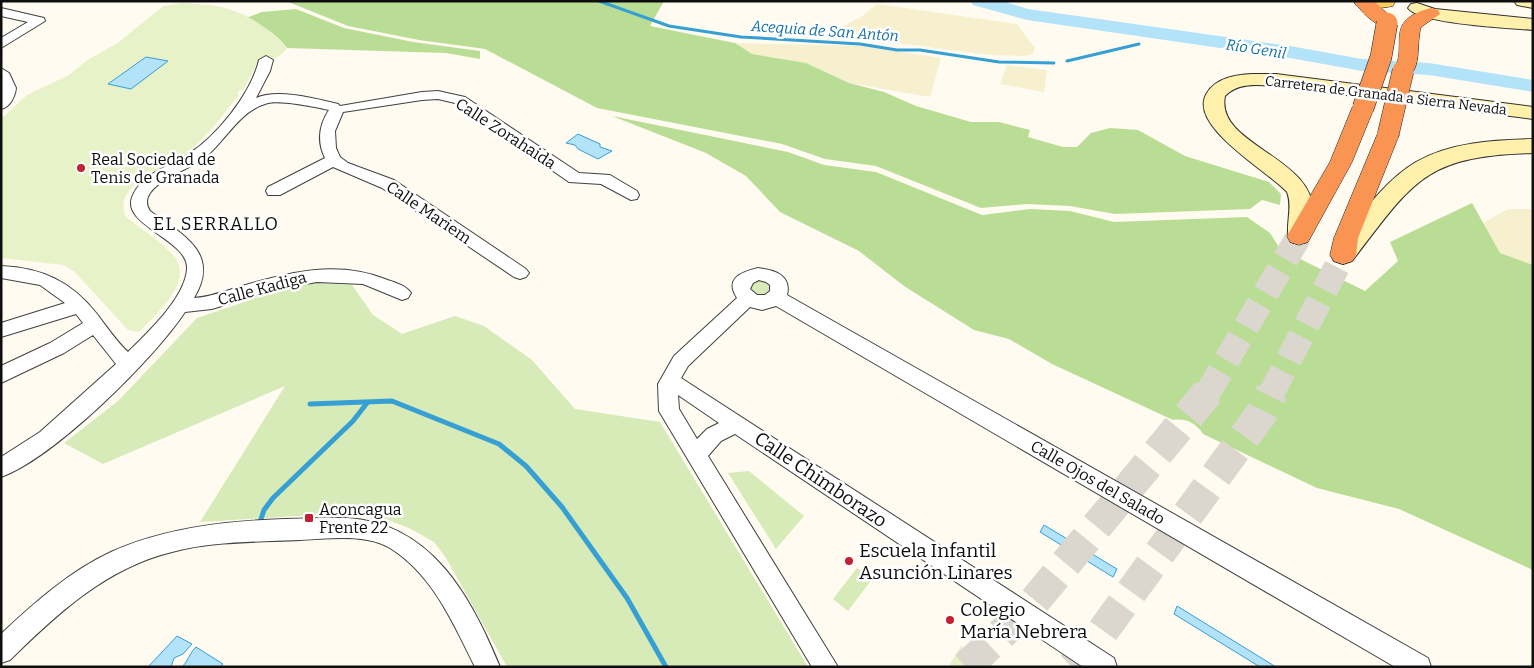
<svg xmlns="http://www.w3.org/2000/svg" width="1534" height="668" viewBox="0 0 1534 668" font-family="Bitter,serif">
<style>
.farmland{fill:#f6f0ce}
.green{fill:#d6ebb7}
.forest{fill:#badd96}
.pitch{fill:#e7f2c9}
.water{fill:#b2e3f9;stroke:#369fd3}
.lines{fill:none;stroke-linecap:round;stroke-linejoin:round}
.stream-far1{stroke:#369fd3;stroke-width:3}
.stream{stroke:#369fd3;stroke-width:5}
.river{fill:#b2e3f9;fill-rule:evenodd}
.highway-tunnel-far1{stroke:#dbd7ce;stroke-width:26;stroke-dasharray:26 13;stroke-linecap:butt}
.highway-tunnel{stroke:#dbd7ce;stroke-width:32;stroke-dasharray:32 16;stroke-linecap:butt}
.street-casing{stroke:#414141;stroke-width:2}
.secondary-casing{stroke:#303030;stroke-width:2}
.primary-casing{stroke:#1f1f1f;stroke-width:1}
.highway-casing{stroke:#1f1f1f;stroke-width:1}
.street{fill:#fff;fill-rule:evenodd}
.secondary{fill:#fff0ab;fill-rule:evenodd}
.primary{fill:#fdcd61;fill-rule:evenodd}
.highway{fill:#fa9453;fill-rule:evenodd}
.highway-bridge-casing{stroke:#1f1f1f;stroke-width:22;stroke-linecap:butt}
.highway-bridge{stroke:#fa9453;stroke-width:21}
.poi-dot{fill:#c42033;stroke:#fff;stroke-width:2}
.labels{text-anchor:middle;stroke-width:5;stroke-linejoin:round;paint-order:stroke}
.far-street-label{font-size:14px;fill:#0e0e0e;stroke:#fff}
.far-water-label{font-size:15px;font-style:italic;fill:#126fa6;stroke:#fff}
.street-label{font-size:16px;fill:#0e0e0e;stroke:#fff}
.poi-label{font-size:16px;fill:#0e0e0e;stroke:#fff;text-anchor:start}
.neighbourhood-label{font-size:18px;letter-spacing:1px;fill:#0e0e0e;stroke:#fff}
.near-street-label{font-size:19px;fill:#0e0e0e;stroke:#fff}
.near-poi-label{font-size:19px;fill:#0e0e0e;stroke:#fff;text-anchor:start}
</style>
<rect width="100%" height="100%" fill="#fffbf0"/>
<g class="farmland">
<path d="M 877,4 L 1017,24 L 1035,48 L 1033,54 L 1024,56 L 990,55 L 866,39 L 843,26 L 861,17 Z"/>
<path d="M 735,43 L 863,46 L 941,58 L 930,97 L 849,83 L 806,63 L 752,54 Z"/>
<path d="M 1007,65 L 1047,70 L 1044,92 L 1000,84 Z"/>
<path d="M 1508,209 L 1533,209 L 1533,265 L 1500,254 L 1483,223 Z"/>
</g>
<g class="green">
<path d="M 757,278 L 773,284 L 768,296 L 753,297 L 747,285 Z"/>
<path d="M 320,283 L 352,285 L 373,315 L 402,334 L 455,316 L 484,326 L 532,360 L 575,409 L 660,422 L 808,667 L 507,667 L 446,558 L 434,542 L 409,528 L 380,517 L 345,513 L 200,522 L 285,386 L 103,464 L 64,443 L 118,401 L 197,318 L 294,285 Z"/>
<path d="M 749,471 L 804,516 L 776,549 L 728,473 Z"/>
<path d="M 857,568 L 872,579 L 848,611 L 833,599 Z"/>
</g>
<g class="forest">
<path d="M 286,1 L 664,1 L 650,26 L 735,43 L 752,54 L 806,63 L 849,83 L 884,92 L 916,106 L 971,122 L 999,122 L 1030,130 L 1028,137 L 1063,147 L 1077,147 L 1091,133 L 1110,128 L 1138,130 L 1185,156 L 1269,182 L 1281,194 L 1280,205 L 1262,200 L 1250,209 L 1115,214 L 1070,206 L 1027,204 L 981,208 L 876,166 L 825,159 L 782,144 L 597,108 L 485,49 L 419,40 L 348,26 Z"/>
<path d="M 296,9 L 344,28 L 413,42 L 480,51 L 480,59 L 446,53 L 287,48 C 276,33 262,26 246,18 L 262,12 Z"/>
<path d="M 612,116 L 788,152 L 824,165 L 876,172 L 982,215 L 1030,209 L 1070,211 L 1114,222 L 1247,217 L 1270,233 L 1280,249 L 1365,291 L 1398,261 L 1390,242 L 1472,203 L 1500,253 L 1533,265 L 1533,570 L 1399,509 L 1317,488 L 1203,434 C 1196,423 1186,418 1173,420 L 1052,364 L 1009,339 L 974,330 L 904,286 L 859,251 L 780,212 L 746,176 L 706,153 Z"/>
</g>
<g class="pitch">
<path d="M 182,3 C 196,4 211,4 225,8 C 246,13 274,31 287,48 C 279,59 272,60 259,60 L 243,90 L 240,90 L 237,94 L 239,95 C 224,113 209,135 190,150 C 171,166 140,173 127,194 C 122,202 123,209 126,217 C 141,229 159,240 172,254 C 197,280 156,314 139,332 L 128,330 L 74,271 L 63,265 L 1,258 L 1,119 L 27,95 L 69,75 L 86,61 L 119,42 L 163,6 Z"/>
<path d="M 961,646 L 992,667 L 948,667 Z"/>
</g>
<g class="water">
<path d="M 146,57 L 168,61 L 131,89 L 108,84 Z"/>
<path d="M 578,134 L 600,144 L 600,147 L 612,151 L 598,159 L 578,149 L 575,145 L 566,143 Z"/>
<path d="M 1044,525 L 1117,569 L 1113,577 L 1040,532 Z"/>
<path d="M 1177,606 L 1276,667 L 1260,667 L 1174,614 Z"/>
<path d="M 177,636 L 192,644 L 183,654 L 174,658 L 171,667 L 148,667 Z"/>
<path d="M 196,647 L 223,664 L 220,667 L 182,667 C 188,661 189,654 196,647 Z"/>
</g>
<g class="lines">
<g class="stream-far1">
<path d="M 599,1 L 669,26 L 741,37 L 860,44 L 897,50 L 920,50 L 999,62 L 1054,63"/>
<path d="M 1067,61 L 1139,44"/>
</g>
<g class="stream">
<path d="M 310,404 L 392,401 L 499,444 L 526,466 L 562,507 L 627,598 L 666,667"/>
<path d="M 261,519 L 264,510 L 273,498 L 353,421 L 367,403"/>
</g>
<path class="river" d="M 971,1 L 1002,1 L 1028,9 L 1290,46 L 1362,59 L 1429,63 L 1533,80 L 1533,92 L 1429,75 L 1362,71 L 1290,58 L 1027,20 L 973,5 Z"/>
<g class="highway-tunnel-far1">
<path d="M 1207,394 L 1299,236"/>
<path d="M 1271,394 L 1343,255"/>
</g>
<g class="highway-tunnel">
<path d="M 966,667 L 1028,609 L 1208,392"/>
<path d="M 1072,667 L 1089,650 L 1261,414 L 1272,392"/>
</g>
<defs>
<g id="street">
<path d="M 1,8 L 44,18 L 45,21 L 1,48 L 1,38 L 28,22 L 1,16 Z"/>
<path d="M 266,56 L 273,60 L 270,71 L 256,98 C 277,88 317,99 338,104 L 340,106 L 422,92 L 438,91 L 465,97 L 579,173 L 610,175 L 637,191 L 639,195 L 637,199 L 631,200 L 601,184 L 569,182 L 455,103 L 438,99 L 422,100 L 343,112 L 335,131 L 336,148 L 340,157 L 348,163 L 394,180 L 526,269 L 529,273 L 526,277 L 520,279 L 514,277 L 382,188 L 333,167 L 280,195 L 268,195 L 266,191 L 268,187 L 325,158 C 317,142 319,125 329,110 C 316,107 280,100 268,103 C 238,111 225,143 202,160 C 185,171 162,177 150,193 C 146,199 146,205 150,211 C 183,235 221,253 194,298 C 210,297 226,291 242,286 C 289,272 337,260 385,279 C 393,282 406,285 411,293 L 408,298 L 402,300 L 363,284 L 317,282 L 273,290 L 212,309 L 185,312 C 154,359 54,458 1,477 L 1,457 L 40,432 L 116,364 L 93,335 L 64,353 L 1,383 L 1,366 L 50,343 L 83,323 L 76,314 L 1,337 L 1,323 L 65,303 L 40,285 L 1,278 L 1,266 C 42,268 71,281 97,314 C 107,327 116,341 128,352 C 148,332 185,298 187,269 C 189,239 118,225 133,195 C 143,173 168,167 187,155 C 216,137 251,94 259,60 Z"/>
<path d="M 1,68 L 9,73 L 16,88 C 15,97 10,107 1,109 Z"/>
<path d="M 758,268 C 774,270 792,275 787,295 L 1428,658 L 1431,667 L 1395,667 L 776,306 L 762,310 L 750,307 L 688,366 L 681,378 L 1114,658 L 1117,667 L 1083,667 L 735,434 L 721,441 L 708,456 L 838,667 L 812,667 L 659,411 L 658,384 L 674,356 L 737,298 C 724,278 742,272 758,268 ZM 759,280 L 766,282 L 770,285 L 770,291 L 765,295 L 757,295 L 750,289 L 753,283 ZM 678,395 L 719,423 L 707,429 L 697,439 L 679,409 Z"/>
<path d="M 347,518 C 431,523 471,596 500,667 L 475,667 C 453,623 433,575 390,548 C 364,533 328,539 300,540 C 258,542 213,541 172,552 C 106,568 57,614 10,660 L 1,663 L 1,634 C 34,603 70,571 111,552 C 182,520 269,518 347,518 Z"/>
</g>
<g id="secondary">
<path d="M 1514,1 L 1533,1 L 1533,8 L 1517,5 Z"/>
<path d="M 1417,3 L 1435,9 L 1533,19 L 1533,30 C 1510,28 1419,24 1408,8 L 1411,4 Z"/>
<path d="M 1252,74 L 1276,74 L 1533,107 L 1533,119 L 1276,86 C 1259,85 1238,82 1225,96 C 1215,146 1318,157 1313,216 C 1313,225 1312,234 1307,242 L 1299,244 L 1291,242 C 1283,229 1294,209 1287,192 C 1268,171 1186,125 1207,93 C 1216,78 1235,75 1252,74 Z"/>
<path d="M 1533,139 L 1533,153 C 1425,156 1414,180 1352,261 L 1343,264 L 1334,261 L 1331,255 L 1334,249 C 1359,219 1382,182 1416,162 C 1451,142 1494,140 1533,139 Z"/>
</g>
<path id="primary" d="M 1354,1 L 1395,1 L 1395,2 L 1393,6 C 1381,9 1368,8 1356,5 Z"/>
<g id="highway">
<path d="M 1354,1 L 1374,1 L 1397,23 L 1394,27 C 1379,31 1362,13 1354,1 Z"/>
<path d="M 1431,8 L 1438,10 L 1440,14 L 1421,27 C 1415,44 1425,83 1396,75 L 1393,71 C 1410,46 1381,21 1431,8 Z"/>
<path d="M 1363,102 L 1371,103 L 1374,108 L 1352,162 L 1308,242 L 1299,245 L 1290,242 L 1287,236 L 1330,162 L 1352,108 L 1355,103 Z"/>
<path d="M 1388,128 L 1396,130 L 1399,135 L 1358,238 L 1356,255 L 1352,261 L 1343,264 L 1334,261 L 1330,255 L 1334,238 L 1377,135 L 1380,130 Z"/>
</g>
</defs>
<use href="#street" class="street-casing"/>
<use href="#secondary" class="secondary-casing"/>
<use href="#primary" class="primary-casing"/>
<use href="#highway" class="highway-casing"/>
<use href="#street" class="street"/>
<use href="#secondary" class="secondary"/>
<use href="#primary" class="primary"/>
<use href="#highway" class="highway"/>
<defs>
<g id="highway-bridge">
<path d="M 1363,108 L 1381,57 L 1387,23"/>
<path d="M 1388,135 L 1403,71"/>
</g>
</defs>
<use href="#highway-bridge" class="highway-bridge-casing"/>
<use href="#highway-bridge" class="highway-bridge"/>
</g>
<g class="poi-dot">
<circle cx="81" cy="168" r="5"/>
<rect x="304" y="513" width="10" height="10" rx="2.5"/>
<circle cx="849" cy="561" r="5"/>
<circle cx="950" cy="620" r="5"/>
</g>
<g class="labels">
<g class="far-street-label">
<text transform="translate(1386 95) rotate(7)" y="5">Carretera de Granada a Sierra Nevada</text>
</g>
<g class="far-water-label">
<text transform="translate(825 31) rotate(4)" y="5">Acequia de San Antón</text>
<text transform="translate(1256 49) rotate(9)" y="5">Río Genil</text>
</g>
<g class="street-label">
<text transform="translate(506 133) rotate(33)" y="6">Calle Zorahaida</text>
<text transform="translate(429 212) rotate(34)" y="6">Calle Mariem</text>
<text transform="translate(262 288) rotate(-15)" y="6">Calle Kadiga</text>
<text transform="translate(1098 482) rotate(30)" y="6">Calle Ojos del Salado</text>
</g>
<g class="poi-label">
<text x="91" y="165">Real Sociedad de<tspan x="91" dy="18">Tenis de Granada</tspan></text>
<text x="319" y="515">Aconcagua<tspan x="319" dy="18">Frente 22</tspan></text>
</g>
<g class="neighbourhood-label">
<text x="216" y="230">EL SERRALLO</text>
</g>
<g class="near-street-label">
<text transform="translate(821 479) rotate(34)" y="7">Calle Chimborazo</text>
</g>
<g class="near-poi-label">
<text x="859" y="557">Escuela Infantil<tspan x="859" dy="22">Asunción Linares</tspan></text>
<text x="960" y="616">Colegio<tspan x="960" dy="22">María Nebrera</tspan></text>
</g>
</g>
<rect width="1534" height="668" fill="none" stroke="#0e0e0e" stroke-width="5"/>
</svg>
